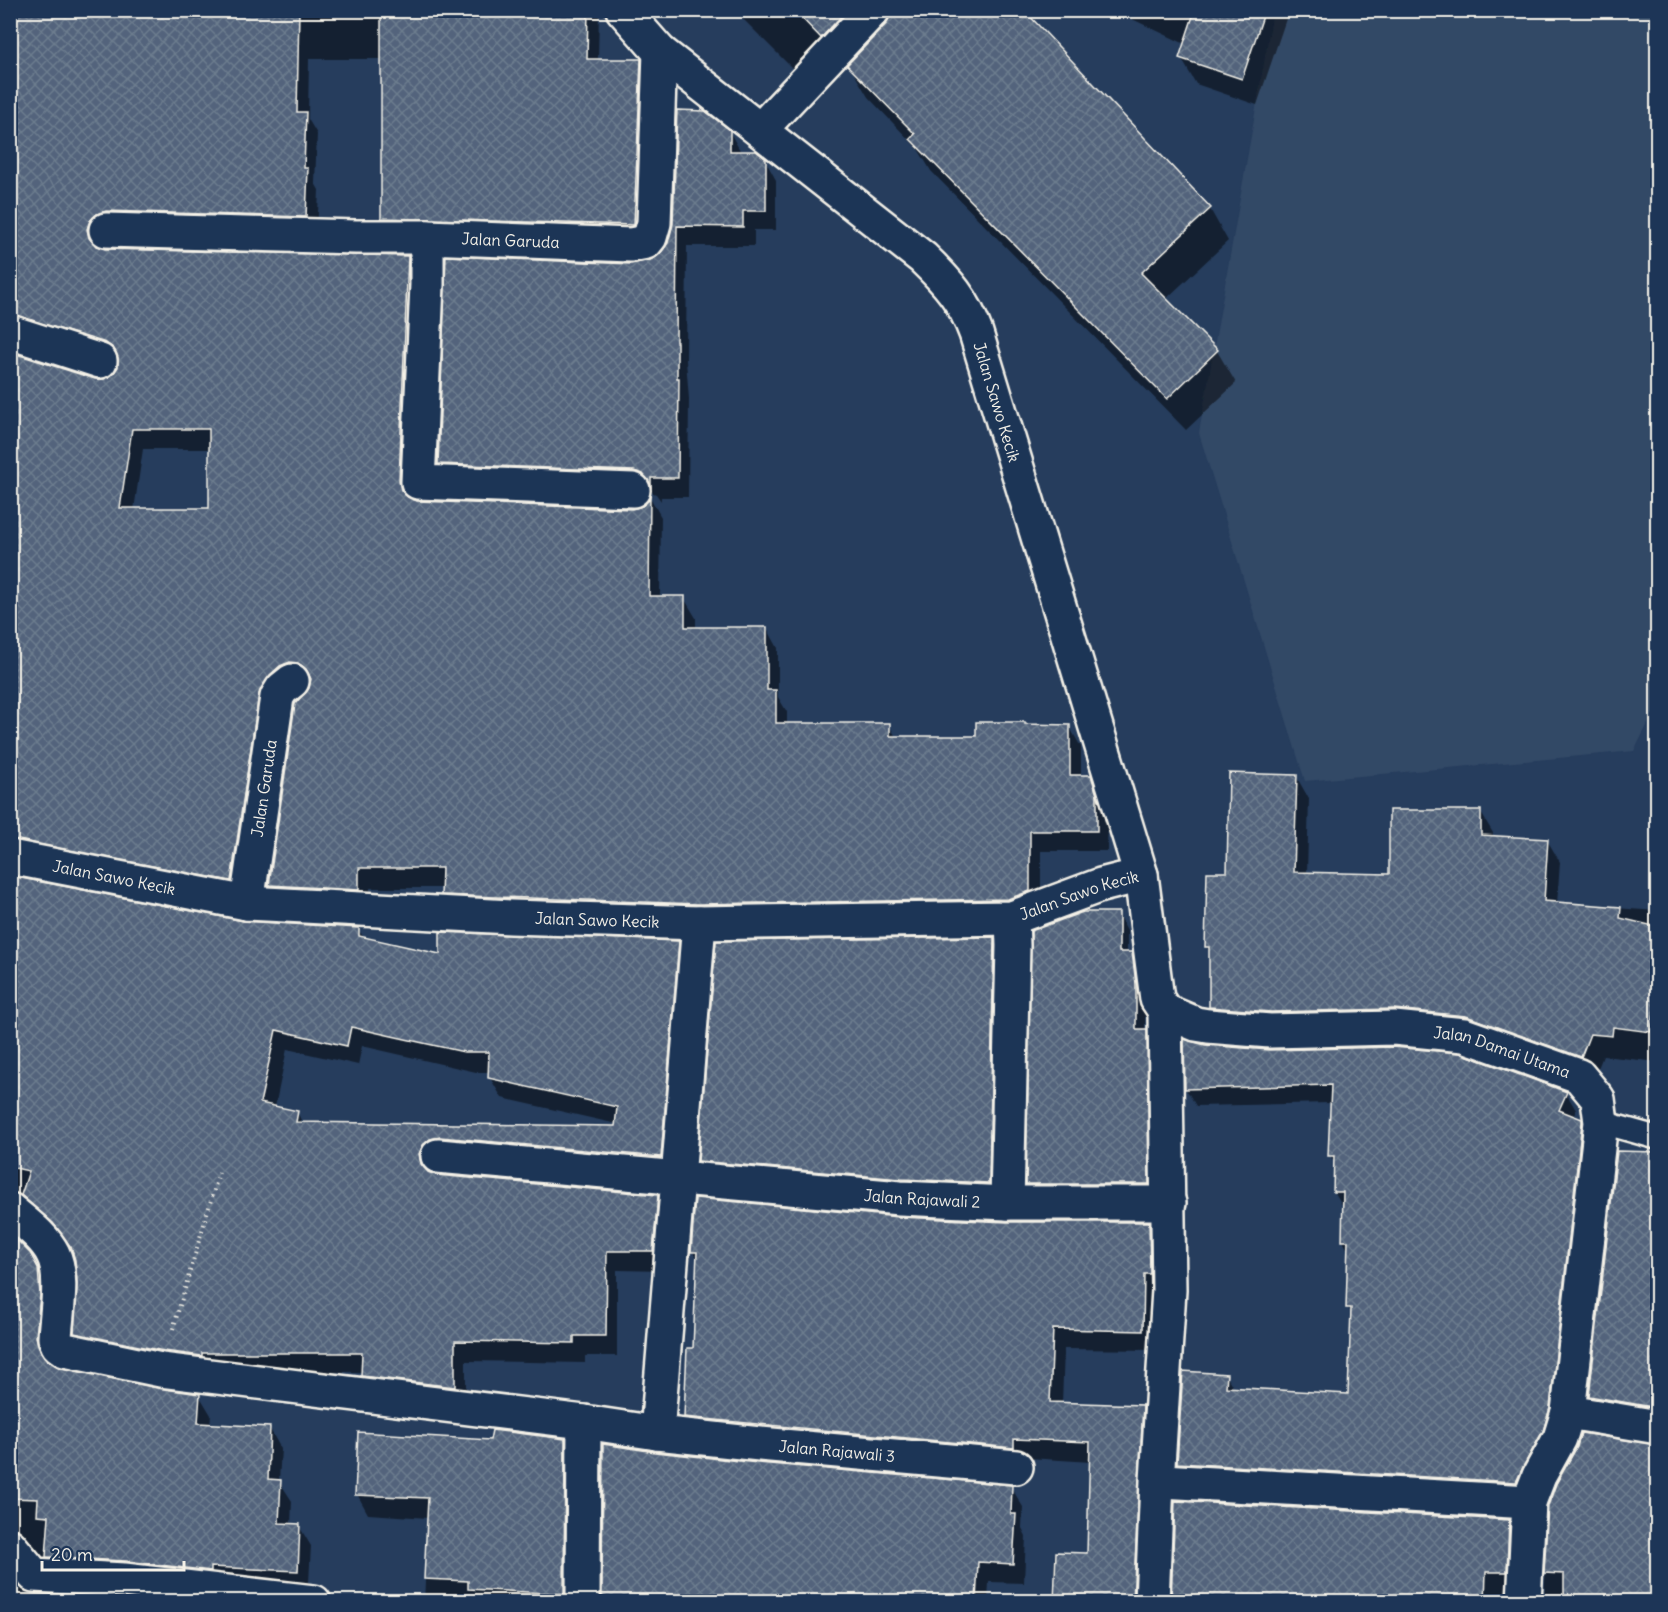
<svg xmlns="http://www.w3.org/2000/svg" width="1668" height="1612" viewBox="0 0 1668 1612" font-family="Delius,sans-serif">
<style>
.built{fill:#334966}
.shadow{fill:#0007;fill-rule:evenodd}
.building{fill:url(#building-cross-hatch);stroke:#f4f1e8;stroke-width:1.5;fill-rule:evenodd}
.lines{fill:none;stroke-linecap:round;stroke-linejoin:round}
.service-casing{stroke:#f4f1e8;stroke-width:27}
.minor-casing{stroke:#f4f1e8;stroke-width:38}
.path{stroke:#f4f1e8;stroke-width:4;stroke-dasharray:1.5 4.5;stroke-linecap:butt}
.service{stroke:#1d3557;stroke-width:22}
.minor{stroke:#1d3557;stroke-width:33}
.labels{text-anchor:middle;stroke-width:6;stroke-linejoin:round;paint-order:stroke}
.street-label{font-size:16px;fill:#f4f1e8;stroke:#1d3557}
</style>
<defs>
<pattern id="building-cross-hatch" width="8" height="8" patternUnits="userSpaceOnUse" patternTransform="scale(1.5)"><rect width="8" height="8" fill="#52647b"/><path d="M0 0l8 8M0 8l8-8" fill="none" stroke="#6c7b8e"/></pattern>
</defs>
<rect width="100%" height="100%" fill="#263d5d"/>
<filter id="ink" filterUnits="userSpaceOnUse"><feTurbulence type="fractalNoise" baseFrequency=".0167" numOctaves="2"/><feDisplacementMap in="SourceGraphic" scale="12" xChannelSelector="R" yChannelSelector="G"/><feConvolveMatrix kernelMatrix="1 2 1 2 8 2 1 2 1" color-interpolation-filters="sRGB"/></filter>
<g filter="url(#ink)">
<path class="built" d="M 1273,11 L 1657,11 L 1658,704 L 1634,751 L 1305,781 L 1199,433 Z"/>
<g class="shadow">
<path d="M 10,10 L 599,10 L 598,60 L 640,60 L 652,81 L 645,245 L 394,238 L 383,218 L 383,59 L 309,59 L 308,119 L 317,134 L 315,183 L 319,190 L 317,237 L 101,241 L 99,248 L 105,250 L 407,257 L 419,277 L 410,500 L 417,502 L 632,510 L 643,508 L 651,499 L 661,517 L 660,598 L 684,598 L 696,618 L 696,628 L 767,628 L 778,648 L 778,697 L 787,712 L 787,725 L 889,725 L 896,737 L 978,737 L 1026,725 L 1069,726 L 1081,747 L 1081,777 L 1090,777 L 1102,797 L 1108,816 L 1107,851 L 1041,851 L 1041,912 L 454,914 L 443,894 L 443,888 L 370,888 L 370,910 L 282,905 L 270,885 L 296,704 L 311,689 L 311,683 L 302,682 L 292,686 L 242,900 L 10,863 L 10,353 L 95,380 L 105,381 L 114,376 L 119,368 L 119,363 L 28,334 L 10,337 ZM 143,449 L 211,449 L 211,510 L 134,510 Z"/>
<path d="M 738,10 L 1022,10 L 1210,209 L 1228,241 L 1166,299 L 1217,351 L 1236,383 L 1186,430 L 931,171 L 918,149 L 868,97 L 849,65 L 887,24 L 878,29 L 840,69 L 795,71 L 742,18 Z"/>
<path d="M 1113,10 L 1289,10 L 1257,105 L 1196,84 L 1181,58 L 1185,44 Z"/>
<path d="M 729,131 L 741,152 L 765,160 L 776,180 L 776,230 L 754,230 L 754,246 L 687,246 L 686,360 L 689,399 L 688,497 L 661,497 L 661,501 L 656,494 L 646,490 L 450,483 L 439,464 L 630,265 L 651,262 L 666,249 L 674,228 Z"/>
<path d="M 1296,776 L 1309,799 L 1307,874 L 1391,875 L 1480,811 L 1493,833 L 1493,837 L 1547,840 L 1560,862 L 1557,904 L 1658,911 L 1658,1062 L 1603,1056 L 1594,1078 L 1480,1038 L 1223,1029 L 1210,1007 L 1210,953 L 1206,946 L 1229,873 Z"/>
<path d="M 10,878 L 243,923 L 358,929 L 364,938 L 441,956 L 678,943 L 689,963 L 672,1177 L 434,1165 L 432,1172 L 417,1146 L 414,1148 L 429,1174 L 436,1176 L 657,1196 L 669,1216 L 664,1271 L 617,1270 L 617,1356 L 585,1356 L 585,1363 L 466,1361 L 466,1407 L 374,1396 L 363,1372 L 213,1372 L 87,1353 L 76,1332 L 79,1283 L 74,1253 L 66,1242 L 35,1215 L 10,1216 ZM 362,1046 L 476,1072 L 490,1072 L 490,1078 L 502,1098 L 617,1124 L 616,1127 L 303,1124 L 297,1112 L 275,1107 L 287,1049 L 358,1065 Z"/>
<path d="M 1118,914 L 1127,931 L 1127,954 L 1131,954 L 1141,971 L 1145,1003 L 1145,1030 L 1155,1047 L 1158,1201 L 1038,1201 L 1028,1184 Z"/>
<path d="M 993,939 L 1004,957 L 998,1201 L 710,1179 L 700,1160 Z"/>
<path d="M 1205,1046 L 1566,1093 L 1576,1110 L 1573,1118 L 1581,1121 L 1591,1139 L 1559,1426 L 1526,1500 L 1189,1480 L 1178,1463 L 1226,1375 L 1234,1389 L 1349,1396 L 1352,1315 L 1348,1307 L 1349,1252 L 1343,1241 L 1344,1208 L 1334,1191 L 1336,1165 L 1330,1155 L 1331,1103 L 1196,1106 L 1186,1089 Z"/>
<path d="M 1658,1153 L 1658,1426 L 1602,1416 L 1590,1396 Z"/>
<path d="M 899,1218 L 1007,1223 L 1148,1223 L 1160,1243 L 1154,1350 L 1064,1349 L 1062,1404 L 1142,1407 L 1154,1427 L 1145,1602 L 1053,1602 L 1055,1553 L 1088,1555 L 1091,1462 L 697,1437 L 685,1417 L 695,1350 L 698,1261 L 692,1251 Z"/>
<path d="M 10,1238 L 29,1254 L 49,1290 L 51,1316 L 48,1362 L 61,1370 L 157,1390 L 199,1395 L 211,1415 L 210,1425 L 270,1429 L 281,1449 L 279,1481 L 292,1501 L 291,1525 L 299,1526 L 311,1546 L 308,1601 L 56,1577 L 10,1551 Z"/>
<path d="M 564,1440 L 576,1460 L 575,1602 L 424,1602 L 428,1518 L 368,1514 L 357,1494 L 492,1441 Z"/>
<path d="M 604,1446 L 758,1464 L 1011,1487 L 1023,1507 L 1022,1528 L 1026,1536 L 1024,1583 L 989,1582 L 988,1602 L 603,1602 Z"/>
<path d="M 1549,1506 L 1658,1602 L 1544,1602 Z"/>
<path d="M 1508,1521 L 1520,1541 L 1517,1602 L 1172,1602 Z"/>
<path d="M 10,1578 L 19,1588 L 33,1595 L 134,1602 L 10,1602 Z"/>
</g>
<g class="building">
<path d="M 10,10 L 299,10 L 297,112 L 306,112 L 304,168 L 308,168 L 306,217 L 106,211 L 97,214 L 90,221 L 87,229 L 89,238 L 96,246 L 105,249 L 408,256 L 399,481 L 401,490 L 408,497 L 417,501 L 632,509 L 642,506 L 649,500 L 650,495 L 649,596 L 685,596 L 685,627 L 767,627 L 767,690 L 776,690 L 776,723 L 890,723 L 890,736 L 976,736 L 976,722 L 1025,722 L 1025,724 L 1070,725 L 1070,775 L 1091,775 L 1097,795 L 1097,831 L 1030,831 L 1030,891 L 1008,899 L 699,904 L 441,895 L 442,868 L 359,868 L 359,890 L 269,885 L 295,704 L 309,688 L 311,679 L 306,669 L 298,663 L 290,662 L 280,666 L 270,675 L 259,694 L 231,881 L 10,839 L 10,352 L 95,379 L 104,379 L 113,374 L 118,367 L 118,358 L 114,349 L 106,343 L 10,314 ZM 132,429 L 209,429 L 209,508 L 120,508 Z"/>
<path d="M 381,10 L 588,10 L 587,59 L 641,59 L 634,225 L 381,218 Z"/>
<path d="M 794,10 L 847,10 L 821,38 Z"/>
<path d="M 891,10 L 1024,10 L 1211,208 L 1141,273 L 1218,350 L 1167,399 L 910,139 L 915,134 L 847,65 L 887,23 Z"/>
<path d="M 1195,10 L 1265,10 L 1242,79 L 1179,58 Z"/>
<path d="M 677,110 L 705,111 L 730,130 L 730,151 L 756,151 L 766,159 L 766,211 L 743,211 L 743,227 L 677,226 L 676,342 L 677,342 L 677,378 L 679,378 L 678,478 L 651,478 L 651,486 L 643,474 L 634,471 L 438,464 L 446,256 L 631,264 L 650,260 L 660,254 L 668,243 L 673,224 Z"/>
<path d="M 1229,773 L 1297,775 L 1294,872 L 1389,874 L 1389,810 L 1481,810 L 1481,835 L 1548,839 L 1544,901 L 1621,907 L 1620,918 L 1658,927 L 1658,992 L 1651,1032 L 1613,1027 L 1612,1036 L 1590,1034 L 1581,1057 L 1466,1016 L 1394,1009 L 1271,1012 L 1209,1007 L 1209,947 L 1205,947 L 1207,872 L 1227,872 Z"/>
<path d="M 11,876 L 244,921 L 359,928 L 359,936 L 440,954 L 440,932 L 679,941 L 661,1157 L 440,1137 L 430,1139 L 423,1145 L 419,1154 L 421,1164 L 428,1172 L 436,1175 L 658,1195 L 653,1251 L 607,1251 L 606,1336 L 574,1336 L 574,1343 L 455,1341 L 455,1387 L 361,1376 L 362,1353 L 202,1353 L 202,1356 L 164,1351 L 74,1333 L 77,1283 L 75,1260 L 71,1247 L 53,1223 L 21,1195 L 29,1171 L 10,1167 ZM 351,1027 L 464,1052 L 489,1052 L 488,1078 L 617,1107 L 615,1126 L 296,1122 L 298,1111 L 260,1103 L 276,1030 L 347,1046 Z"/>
<path d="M 1083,912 L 1119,912 L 1119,952 L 1132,952 L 1136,984 L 1136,1029 L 1147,1029 L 1149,1184 L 1026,1184 L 1031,931 Z"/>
<path d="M 994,937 L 989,1183 L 901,1179 L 698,1161 L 716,941 Z"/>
<path d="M 1184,1039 L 1205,1045 L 1269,1050 L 1393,1047 L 1460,1053 L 1567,1092 L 1559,1110 L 1582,1119 L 1582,1122 L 1550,1408 L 1543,1431 L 1523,1467 L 1516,1482 L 1177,1463 L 1183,1371 L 1227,1374 L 1226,1387 L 1348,1394 L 1351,1308 L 1346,1308 L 1348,1241 L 1342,1241 L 1343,1192 L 1333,1192 L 1334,1156 L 1328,1156 L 1331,1085 L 1185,1089 Z"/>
<path d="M 1617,1151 L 1658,1152 L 1658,1408 L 1589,1396 Z"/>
<path d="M 695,1198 L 899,1217 L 1007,1222 L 1149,1222 L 1150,1274 L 1144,1274 L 1143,1331 L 1053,1329 L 1050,1402 L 1143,1405 L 1133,1602 L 1054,1602 L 1056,1552 L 1087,1553 L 1090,1442 L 1014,1439 L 1014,1448 L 684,1417 L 687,1348 L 693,1348 L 697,1252 L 691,1252 Z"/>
<path d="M 17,1240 L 30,1253 L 38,1268 L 40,1295 L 36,1337 L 41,1352 L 47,1360 L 61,1368 L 157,1388 L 200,1394 L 198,1423 L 270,1427 L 268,1479 L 281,1480 L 279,1523 L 300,1524 L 298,1571 L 211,1567 L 211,1571 L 126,1561 L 46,1557 L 49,1516 L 37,1515 L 38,1499 L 10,1498 L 10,1285 L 17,1286 Z"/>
<path d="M 492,1430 L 565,1439 L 564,1594 L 468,1589 L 468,1581 L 424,1579 L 428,1498 L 355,1495 L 358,1432 L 490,1440 Z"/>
<path d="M 1581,1433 L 1658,1445 L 1658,1602 L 1564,1602 L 1564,1574 L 1544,1573 L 1548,1506 L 1556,1484 L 1577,1447 Z"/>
<path d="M 603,1444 L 655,1452 L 758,1463 L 1012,1485 L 1011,1514 L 1016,1514 L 1013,1564 L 978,1562 L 976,1602 L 606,1602 L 606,1597 L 602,1596 Z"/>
<path d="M 1175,1501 L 1509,1520 L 1507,1572 L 1486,1572 L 1485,1602 L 1171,1602 Z"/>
<path d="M 51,1595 L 122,1599 L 147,1602 L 50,1602 Z"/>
</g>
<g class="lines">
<defs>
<path id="service" d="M 1601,1122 L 1658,1138"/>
<g id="minor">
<path id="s1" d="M 623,10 L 660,52 L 923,258 C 948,282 964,300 976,333 L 1141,875 L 1157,999 L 1165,1011 L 1196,1024 L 1208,1026 L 1270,1031 L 1394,1028 L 1464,1035 L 1579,1076 L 1598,1099 L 1601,1122 L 1568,1412 L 1560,1438 L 1539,1476 L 1529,1502 L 1524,1602"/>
<path d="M 760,130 L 873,10"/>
<path d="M 106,230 L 356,237 L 427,237"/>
<path d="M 10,332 L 100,361"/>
<path id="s2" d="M 633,490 L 418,482 L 427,285 L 427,237 L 631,245 L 646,242 L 650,237 L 654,223 L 660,52"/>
<path id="s3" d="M 10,857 L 247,903 L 511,917 L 699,923 L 1012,918 L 1101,885 L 1141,875"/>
<path id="s4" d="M 247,903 L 277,697 L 282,689 L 292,681"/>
<path id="s5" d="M 438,1156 L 900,1198 L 1007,1203 L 1169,1203"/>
<path d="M 1007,1203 L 1013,946 L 1012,918"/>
<path id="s6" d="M 10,1210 C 25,1223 44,1236 53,1254 C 64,1276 56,1315 55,1338 L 58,1345 L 65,1350 L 161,1370 L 584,1422 L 657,1433 L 760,1444 L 1016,1467"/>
<path d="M 1568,1412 L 1658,1427"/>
<path d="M 657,1433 L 699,923"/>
<path d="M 1162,1481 L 1529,1502"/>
<path d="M 10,1546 L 34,1575 L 124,1580 L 314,1602"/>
<path d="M 583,1602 L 584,1422"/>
<path d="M 1152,1602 L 1157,1481 L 1169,1290 L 1165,1011"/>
</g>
</defs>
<use href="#service" class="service-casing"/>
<use href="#minor" class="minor-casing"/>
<path class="path" d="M 173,1329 L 219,1173"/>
<use href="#service" class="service"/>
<use href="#minor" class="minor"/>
</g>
</g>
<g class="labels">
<g class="street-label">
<text dy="6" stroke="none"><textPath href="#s2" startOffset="544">Jalan Garuda</textPath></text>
<text dy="6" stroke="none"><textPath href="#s1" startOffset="555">Jalan Sawo Kecik</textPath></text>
<text dy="6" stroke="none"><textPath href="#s4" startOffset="116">Jalan Garuda</textPath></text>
<text dy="6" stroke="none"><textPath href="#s3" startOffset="106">Jalan Sawo Kecik</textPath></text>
<text dy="6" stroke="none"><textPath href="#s3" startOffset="1078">Jalan Sawo Kecik</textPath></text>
<text dy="6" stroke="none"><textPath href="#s3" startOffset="592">Jalan Sawo Kecik</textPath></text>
<text dy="6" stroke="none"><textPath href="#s1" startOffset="1532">Jalan Damai Utama</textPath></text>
<text dy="6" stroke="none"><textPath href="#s5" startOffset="486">Jalan Rajawali 2</textPath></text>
<text dy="6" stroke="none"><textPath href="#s6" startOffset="942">Jalan Rajawali 3</textPath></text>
</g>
</g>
<rect width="1668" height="1612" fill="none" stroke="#1d3557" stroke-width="36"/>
<rect x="18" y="18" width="1632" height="1576" fill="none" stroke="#f4f1e8" stroke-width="2" filter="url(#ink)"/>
<path d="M42 1561v9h142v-9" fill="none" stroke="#f4f1e8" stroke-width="3"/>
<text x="51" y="1561" font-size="18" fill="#f4f1e8" stroke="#1d3557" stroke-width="4.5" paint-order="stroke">20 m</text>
</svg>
